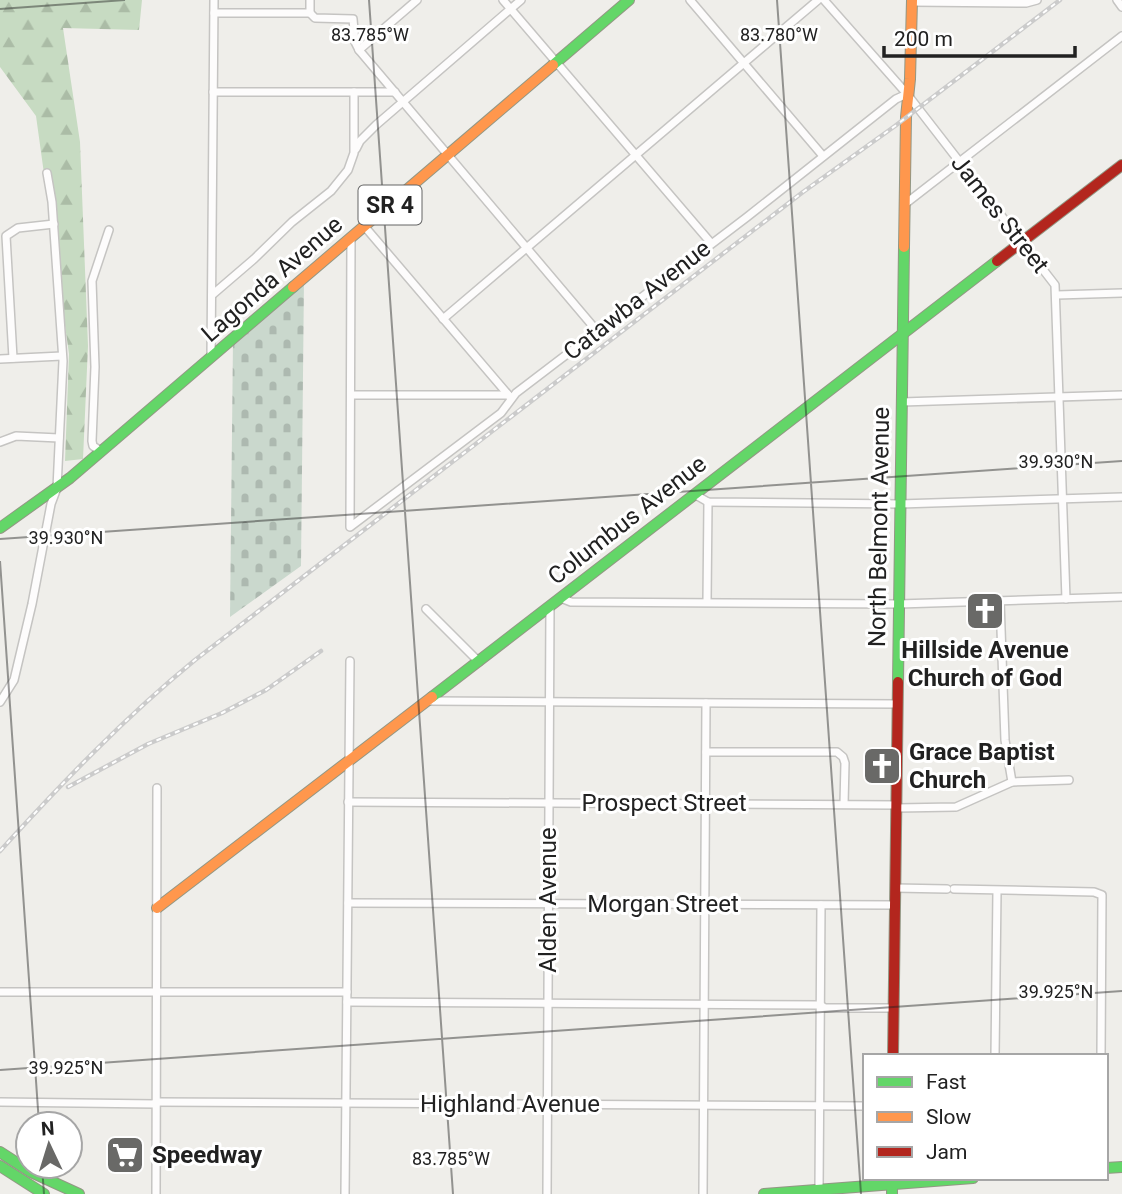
<svg xmlns="http://www.w3.org/2000/svg" width="1122" height="1194" viewBox="0 0 1122 1194" font-family="Roboto,sans-serif">
<style>
.forest{fill:url(#forest-firs)}
.cemetery{fill:url(#cemetery-stones)}
.lines{fill:none;stroke-linecap:round;stroke-linejoin:round}
.street-casing{stroke:#c5c4c2;stroke-width:10}
.fast-casing{stroke:#939784;stroke-width:12}
.slow-casing{stroke:#939784;stroke-width:12}
.jam-casing{stroke:#939784;stroke-width:12}
.street{stroke:#fdfcfc;stroke-width:7}
.fast{stroke:#63d668;stroke-width:10}
.slow{stroke:#ff974d;stroke-width:10}
.jam{stroke:#b3261e;stroke-width:10}
.rail-casing{stroke:#cbcbcb;stroke-width:4.5}
.rail{stroke:#fff;stroke-width:2;stroke-dasharray:5;stroke-linecap:butt}
.ticks{fill:none;stroke:#212121;stroke-width:2;stroke-opacity:0.45}
.labels{text-anchor:middle;stroke-width:6;stroke-linejoin:round;paint-order:stroke}
.shield{fill:#fff;stroke:#646464;stroke-width:2}
.shield-label{font-size:23px;font-weight:bold;fill:#212121}
.street-label{font-size:24px;fill:#212121;stroke:#fff}
.poi-label{font-size:24px;font-weight:bold;fill:#212121;stroke:#fff;text-anchor:start}
.ticks-label{font-size:18px;text-anchor:middle;fill:#212121;stroke:#fff;stroke-width:6;stroke-linejoin:round;paint-order:stroke}
</style>
<defs>
<pattern id="forest-firs" width="22" height="20" patternUnits="userSpaceOnUse" patternTransform="scale(1.75)"><rect width="22" height="20" fill="#c7dbc2"/><path d="M5 1l3.5 6h-7zM16 11l3.5 6h-7z" fill="#abbca6"/></pattern>
<pattern id="cemetery-stones" width="16" height="16" patternUnits="userSpaceOnUse" patternTransform="scale(1.75)"><rect width="16" height="16" fill="#cad8cd"/><path d="M2 7V4a2 2 0 0 1 4 0v3zM10 15v-3a2 2 0 0 1 4 0v3z" fill="#adb9b0"/></pattern>
</defs>
<rect width="100%" height="100%" fill="#efeeea"/>
<path class="forest" d="M 0,0 L 142,0 L 139,30 L 63,28 L 80,142 L 88,346 L 83,459 L 65,461 L 69,354 L 36,116 L 0,67 Z"/>
<path class="cemetery" d="M 304,279 L 301,566 L 230,617 L 233,340 Z"/>
<g class="lines">
<defs>
<g id="street">
<path d="M 503,0 L 711,243"/>
<path d="M 690,0 L 823,156"/>
<path d="M 824,0 L 907,94 L 1055,285 L 1066,599"/>
<path d="M 1117,0 L 1122,7"/>
<path d="M 912,2 L 1026,3 L 1037,0"/>
<path d="M 214,13 L 310,13 L 315,18 L 353,19 L 355,42 L 359,50 L 597,331"/>
<path d="M 310,13 L 310,0"/>
<path d="M 359,50 L 417,0"/>
<path d="M 213,92 L 395,92"/>
<path d="M 356,149 L 360,141 L 376,125 L 521,0"/>
<path d="M 905,204 L 1122,36"/>
<path d="M 365,227 L 511,398"/>
<path d="M 351,239 L 350,527 L 501,413 L 516,393 L 747,217 L 896,99 L 907,94"/>
<path d="M 212,295 L 254,259 L 292,222 L 331,191 L 348,170 L 354,153 L 354,92"/>
<path d="M 1057,295 L 1122,293"/>
<path d="M 443,319 L 818,0"/>
<path d="M 13,358 L 6,236 L 18,228 L 54,224"/>
<path d="M 211,358 L 214,0"/>
<path d="M 0,359 L 62,356"/>
<path d="M 351,395 L 508,395"/>
<path d="M 902,402 L 1122,395"/>
<path d="M 0,442 L 16,436 L 59,438"/>
<path d="M 101,451 L 93,446 L 92,441 L 95,367 L 92,281 L 109,230"/>
<path d="M 694,494 L 708,502 L 900,504 L 1122,497"/>
<path d="M 561,598 L 571,602 L 899,604 L 1122,597"/>
<path d="M 1000,601 L 1005,740 L 1012,782"/>
<path d="M 707,602 L 708,502"/>
<path d="M 426,609 L 479,662"/>
<path d="M 429,701 L 898,704"/>
<path d="M 0,702 L 14,680 L 32,604 L 51,504 L 57,488 L 63,361 L 52,202 L 47,173"/>
<path d="M 706,752 L 837,752 L 843,757 L 845,763 L 844,804"/>
<path d="M 348,802 L 897,805"/>
<path d="M 897,808 L 956,807 L 1012,782 L 1069,780"/>
<path d="M 895,888 L 947,889"/>
<path d="M 954,889 L 1094,892 L 1102,895 L 1101,1056"/>
<path d="M 348,903 L 895,905"/>
<path d="M 0,992 L 347,992"/>
<path d="M 347,1002 L 820,1005 L 825,1008 L 893,1008"/>
<path d="M 995,1056 L 997,891"/>
<path d="M 0,1102 L 156,1104"/>
<path d="M 156,1102 L 865,1106"/>
<path d="M 819,1190 L 821,905"/>
<path d="M 156,1194 L 157,788"/>
<path d="M 345,1194 L 350,661"/>
<path d="M 547,1194 L 550,606"/>
<path d="M 703,1194 L 706,703"/>
</g>
<g id="fast">
<path d="M 553,65 L 629,0"/>
<path d="M 0,528 L 70,478 L 293,287"/>
<path d="M 898,682 L 904,247"/>
<path d="M 432,697 L 997,261"/>
<path d="M 0,1152 L 31,1172 L 79,1194"/>
<path d="M 0,1166 L 44,1194"/>
<path d="M 1106,1168 L 1122,1167"/>
<path d="M 892,1178 L 892,1194"/>
<path d="M 764,1194 L 973,1178"/>
</g>
<g id="slow">
<path d="M 904,247 L 906,117 L 910,79 L 912,0"/>
<path d="M 293,287 L 553,65"/>
<path d="M 157,908 L 432,697"/>
</g>
<g id="jam">
<path d="M 997,261 L 1122,165"/>
<path d="M 893,1056 L 898,682"/>
</g>
</defs>
<use href="#street" class="street-casing"/>
<use href="#fast" class="fast-casing"/>
<use href="#slow" class="slow-casing"/>
<use href="#jam" class="jam-casing"/>
<use href="#street" class="street"/>
<use href="#fast" class="fast"/>
<use href="#slow" class="slow"/>
<use href="#jam" class="jam"/>
<defs>
<g id="rail">
<path d="M 68,787 L 148,744 L 222,713 L 266,690 L 321,651"/>
<path d="M 0,851 C 61,784 124,718 195,660 L 803,192 L 895,126 L 1060,0"/>
</g>
</defs>
<use href="#rail" class="rail-casing"/>
<use href="#rail" class="rail"/>
</g>
<path class="ticks" d="M 369,0 L 453,1194M 777,0 L 861,1194M 0,9 L 125,0M 0,539 L 1122,461M 0,561 L 39,1124M 0,1070 L 1122,991M 42,1166 L 44,1194"/>
<defs>
<symbol id="church-square" viewBox="-11 -11 22 22"><rect x="-9" y="-9" width="18" height="18" rx="4" fill="#696967" stroke="#fff"/><path d="M-1.2-6h2.4v3.5h3.3v2.4h-3.3V6h-2.4V-.1h-3.3v-2.4h3.3Z" fill="#fff"/></symbol>
<symbol id="supermarket-square" viewBox="-11 -11 22 22"><rect x="-9" y="-9" width="18" height="18" rx="4" fill="#696967" stroke="#fff"/><path d="M-6-5.5h2.5l.6 2H6L4.5 2H-2.5L-4.4-4H-6ZM-1.5 3.2a1.3 1.3 0 1 0 .1 0ZM3 3.2a1.3 1.3 0 1 0 .1 0Z" fill="#fff"/></symbol>
</defs>
<g fill-rule="evenodd">
<use href="#church-square" x="963" y="589" width="44" height="44"/>
<use href="#church-square" x="860" y="744" width="44" height="44"/>
<use href="#supermarket-square" x="103" y="1133" width="44" height="44"/>
</g>
<g class="labels">
<rect class="shield" x="358.5" y="185.5" width="63" height="39" rx="5"/>
<g class="shield-label">
<text x="390" y="213">SR 4</text>
</g>
<g class="street-label">
<text transform="translate(1000 214) rotate(52)" y="8">James Street</text>
<text transform="translate(272 279) rotate(-41)" y="8">Lagonda Avenue</text>
<text transform="translate(637 300) rotate(-38)" y="8">Catawba Avenue</text>
<text transform="translate(627 520) rotate(-38)" y="8">Columbus Avenue</text>
<text transform="translate(879 527) rotate(-89)" y="8">North Belmont Avenue</text>
<text x="664" y="811">Prospect Street</text>
<text transform="translate(548 900) rotate(-90)" y="8">Alden Avenue</text>
<text x="663" y="912">Morgan Street</text>
<text x="510" y="1112">Highland Avenue</text>
</g>
<g class="poi-label">
<text x="985" y="658" text-anchor="middle">Hillside Avenue<tspan x="985" dy="28">Church of God</tspan></text>
<text x="909" y="760">Grace Baptist<tspan x="909" dy="28">Church</tspan></text>
<text x="152" y="1163">Speedway</text>
</g>
</g>
<g class="ticks-label">
<text x="370" y="41">83.785°W</text>
<text x="779" y="41">83.780°W</text>
<text x="1056" y="468">39.930°N</text>
<text x="66" y="544">39.930°N</text>
<text x="1056" y="998">39.925°N</text>
<text x="66" y="1074">39.925°N</text>
<text x="451" y="1165">83.785°W</text>
</g>
<rect x="863" y="1054" width="245" height="126" fill="#ffffff" stroke="#a6a6a6" stroke-width="2"/>
<rect x="877" y="1077" width="35" height="10" fill="#63d668" stroke="#a6a6a6" stroke-width="2"/>
<text x="926" y="1089" font-size="21" fill="#212121">Fast</text>
<rect x="877" y="1112" width="35" height="10" fill="#ff974d" stroke="#a6a6a6" stroke-width="2"/>
<text x="926" y="1124" font-size="21" fill="#212121">Slow</text>
<rect x="877" y="1147" width="35" height="10" fill="#b3261e" stroke="#a6a6a6" stroke-width="2"/>
<text x="926" y="1159" font-size="21" fill="#212121">Jam</text>
<g transform="translate(49 1145) rotate(356)"><circle r="33" fill="#ffffff" stroke="#a6a6a6" stroke-width="2"/>
<path d="M0-5L12 26L0 18L-12 26Z" fill="#696967"/>
<text y="-10" font-size="19" font-weight="bold" text-anchor="middle" fill="#212121">N</text>
</g>
<path d="M884 46v10h191v-10" fill="none" stroke="#212121" stroke-width="3.5"/>
<text x="894" y="46" font-size="21" fill="#212121" stroke="#ffffff" stroke-width="5" paint-order="stroke">200 m</text>
</svg>
